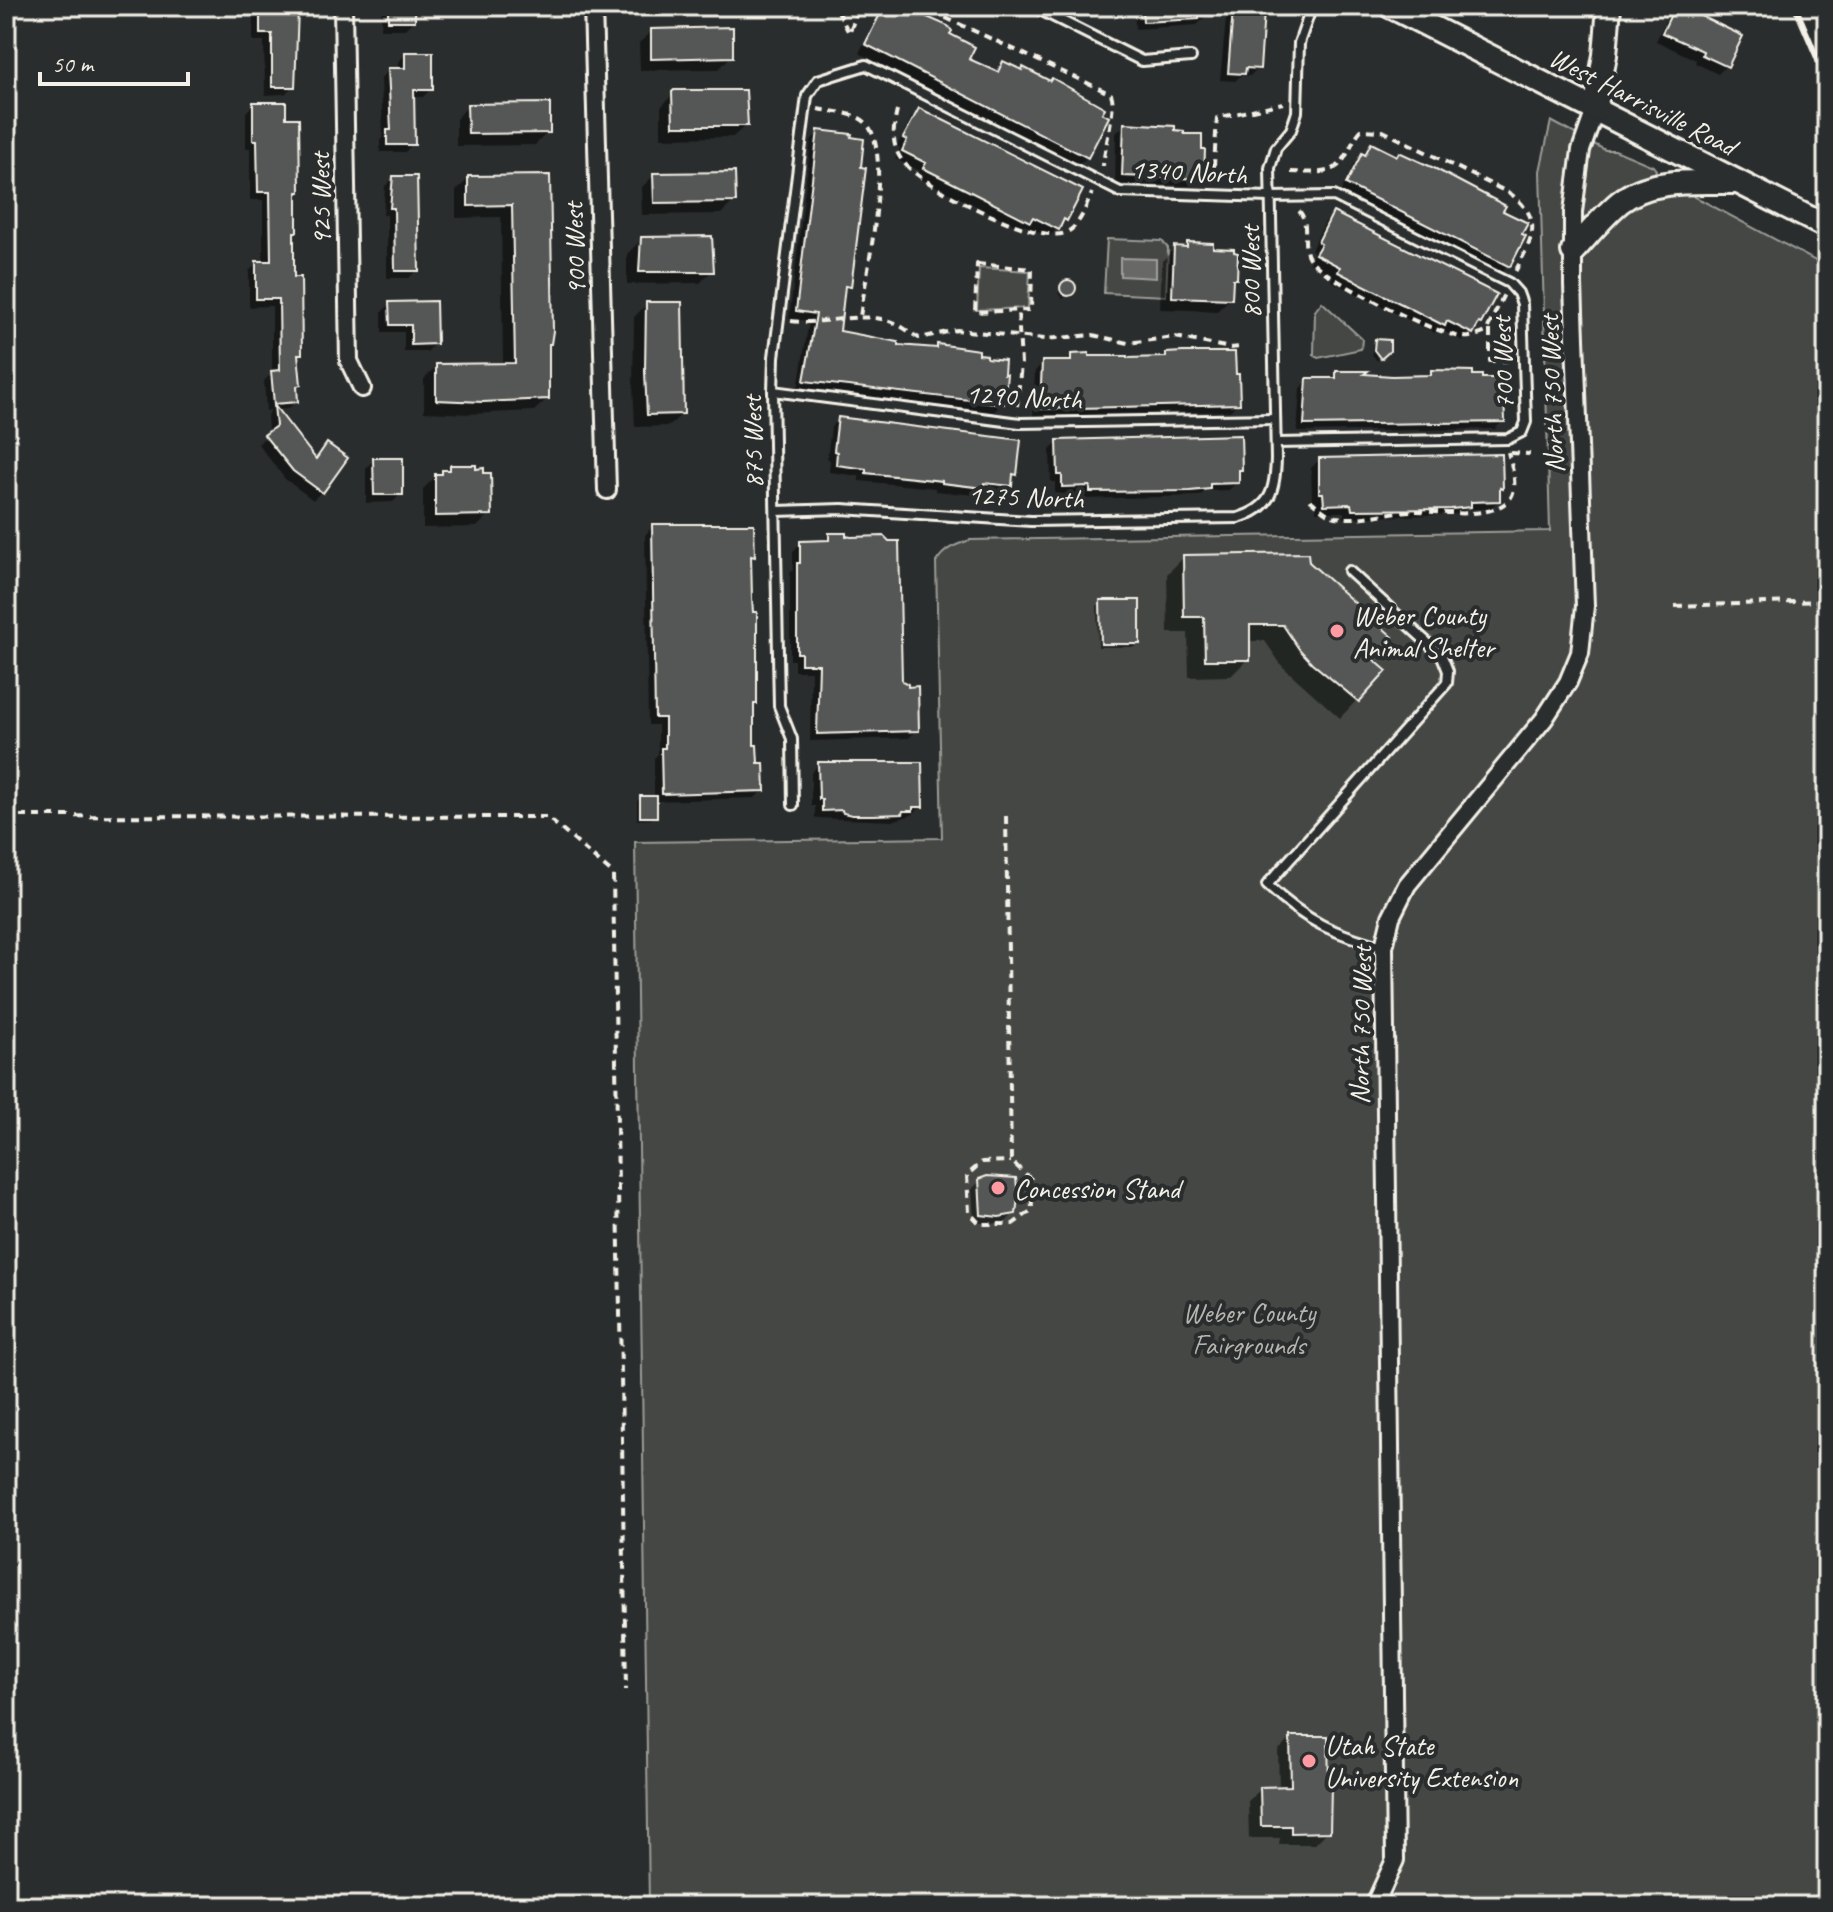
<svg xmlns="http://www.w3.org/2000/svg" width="1833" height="1912" viewBox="0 0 1833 1912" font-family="Caveat,sans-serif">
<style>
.green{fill:#444645;stroke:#9c9c96;stroke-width:2}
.water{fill:#676866;stroke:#9f9f9a;stroke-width:2}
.shadow{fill:#0007}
.building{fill:#555756;stroke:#f4f1e8;stroke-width:2}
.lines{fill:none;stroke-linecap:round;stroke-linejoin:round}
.lane-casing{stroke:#f4f1e8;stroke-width:14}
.street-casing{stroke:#f4f1e8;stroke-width:22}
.secondary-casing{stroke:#f4f1e8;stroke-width:28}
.path{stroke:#f4f1e8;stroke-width:4;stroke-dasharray:8 6;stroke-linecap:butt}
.lane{stroke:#2a2d2e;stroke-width:8}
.street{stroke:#2a2d2e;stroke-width:16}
.secondary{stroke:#2a2d2e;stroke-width:22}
.rail{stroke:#f4f1e8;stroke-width:6}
.poi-dot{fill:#ff9aa2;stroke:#2a2d2e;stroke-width:3}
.labels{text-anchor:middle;stroke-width:8;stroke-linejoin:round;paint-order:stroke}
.street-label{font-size:28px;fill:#f4f1e8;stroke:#2a2d2e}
.poi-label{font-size:28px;fill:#f4f1e8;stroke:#2a2d2e;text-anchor:start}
.park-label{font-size:28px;fill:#b6b5af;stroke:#2a2d2e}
</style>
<rect width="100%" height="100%" fill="#2a2d2e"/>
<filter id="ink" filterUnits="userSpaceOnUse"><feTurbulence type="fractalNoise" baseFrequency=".0125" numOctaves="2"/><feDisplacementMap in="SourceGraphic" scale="16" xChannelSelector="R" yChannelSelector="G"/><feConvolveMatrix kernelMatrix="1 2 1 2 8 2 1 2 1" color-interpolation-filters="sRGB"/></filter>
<g filter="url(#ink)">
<g class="green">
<path d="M 1551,121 L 1605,150 L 1615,150 L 1653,166 L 1656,170 L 1654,175 L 1827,267 L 1827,1906 L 649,1906 L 635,842 L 942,838 L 936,562 C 945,548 955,545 970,540 L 1550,531 L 1540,171 Z"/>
<path d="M 1107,239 L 1162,241 L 1168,248 L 1166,296 L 1104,293 Z"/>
<path d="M 979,268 L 1030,271 L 1028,308 L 977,310 Z"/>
<path d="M 1322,302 L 1362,339 L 1361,349 L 1318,358 L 1314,355 L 1315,311 Z"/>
</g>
<path class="water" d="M 1120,258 L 1156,259 L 1156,278 L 1120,276 Z"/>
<g class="shadow">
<path d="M 60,6 L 144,6 L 140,10 L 106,7 L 98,14 L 60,10 Z"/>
<path d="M 180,6 L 224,6 L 216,16 L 195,15 L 196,7 Z"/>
<path d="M 266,6 L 292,6 L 293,86 L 285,94 L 265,95 L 264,41 L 253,41 L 253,20 L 261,12 L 266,12 Z"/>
<path d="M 382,6 L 413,6 L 413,21 L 405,29 L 381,29 Z"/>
<path d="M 886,6 L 898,6 L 947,35 L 966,60 L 996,72 L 1004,64 L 1021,72 L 1087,157 L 1079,165 L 859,53 L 878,14 Z"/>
<path d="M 1134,6 L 1204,6 L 1205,17 L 1197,25 L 1135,29 Z"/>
<path d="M 1672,6 L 1703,6 L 1698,17 L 1726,66 L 1718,74 L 1695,63 L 1696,60 L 1656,41 Z"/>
<path d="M 1234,11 L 1258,68 L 1250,76 L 1241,75 L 1235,81 L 1220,80 L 1226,19 Z"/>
<path d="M 652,31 L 731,56 L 719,69 L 640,70 L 639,43 Z"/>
<path d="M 406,54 L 431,89 L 423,97 L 412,97 L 413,144 L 405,152 L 380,152 L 380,140 L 383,137 L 381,78 L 389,70 L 398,70 L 398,62 Z"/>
<path d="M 675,92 L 746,125 L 733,137 L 661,138 L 661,107 Z"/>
<path d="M 254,104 L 284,120 L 298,191 L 295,194 L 295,231 L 292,235 L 292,279 L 300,353 L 297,357 L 299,385 L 295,388 L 296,401 L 288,409 L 275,410 L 315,460 L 327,446 L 321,492 L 313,500 L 285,479 L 258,444 L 268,434 L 267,415 L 271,410 L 266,411 L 264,381 L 272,373 L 272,306 L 249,307 L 249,271 L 257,263 L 263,263 L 263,200 L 250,200 L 250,148 L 246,148 L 246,112 Z"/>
<path d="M 468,106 L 548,132 L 535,145 L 456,146 L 456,119 Z"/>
<path d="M 919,110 L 1066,219 L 1049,237 L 1024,225 L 1021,228 L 917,177 L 920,171 L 895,159 L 900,148 L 897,146 L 911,118 Z"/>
<path d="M 1125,125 L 1202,178 L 1194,186 L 1115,184 L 1116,133 Z"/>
<path d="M 819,132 L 849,286 L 843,293 L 838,332 L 896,347 L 934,350 L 938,346 L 1002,403 L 994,412 L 798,388 L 809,321 L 789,319 L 811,140 Z"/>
<path d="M 1371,146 L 1501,212 L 1508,266 L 1500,274 L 1340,193 L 1354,164 Z"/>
<path d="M 654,175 L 734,201 L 721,214 L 642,215 L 641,188 Z"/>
<path d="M 548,177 L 547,399 L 534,411 L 469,414 L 424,412 L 424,379 L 437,366 L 503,365 L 501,217 L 456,218 L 456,191 L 469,178 Z"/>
<path d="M 393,178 L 417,270 L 409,278 L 387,278 L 387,215 L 383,215 L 385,186 Z"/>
<path d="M 1333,214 L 1480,323 L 1463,341 L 1439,329 L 1435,333 L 1331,281 L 1333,275 L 1309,263 L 1314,252 L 1311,250 L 1325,222 Z"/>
<path d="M 710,238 L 712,271 L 700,283 L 627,284 L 627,254 L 640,241 Z"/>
<path d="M 1188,244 L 1235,278 L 1231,282 L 1230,299 L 1217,311 L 1160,309 L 1162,261 L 1175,248 L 1183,249 Z"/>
<path d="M 1066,281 L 1071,283 L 1074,292 L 1063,299 L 1058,293 Z"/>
<path d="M 390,304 L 435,343 L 427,352 L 404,352 L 404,332 L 382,332 L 382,312 Z"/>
<path d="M 647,304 L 682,414 L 669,426 L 635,427 L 633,386 L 634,317 Z"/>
<path d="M 1376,341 L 1388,351 L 1377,361 L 1372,354 L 1372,345 Z"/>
<path d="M 1167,355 L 1238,403 L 1230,411 L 1033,416 L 1035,371 L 1043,363 L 1065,363 L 1072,356 L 1125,361 L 1162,359 Z"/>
<path d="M 1432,372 L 1503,421 L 1495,429 L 1297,432 L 1300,388 L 1308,380 L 1330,380 L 1337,373 L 1360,376 L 1427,377 Z"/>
<path d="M 839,419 L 1015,474 L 1011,478 L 1010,485 L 1002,494 L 978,491 L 974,495 L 935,491 L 935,488 L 859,481 L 859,476 L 829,472 L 830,460 L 827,459 L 831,427 Z"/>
<path d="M 1058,442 L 1240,469 L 1237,473 L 1237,482 L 1229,490 L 1205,491 L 1200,496 L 1083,499 L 1083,493 L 1055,494 L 1055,482 L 1051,482 L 1050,450 Z"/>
<path d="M 374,460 L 401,494 L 393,502 L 366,503 L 366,468 Z"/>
<path d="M 1319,460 L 1501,488 L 1498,491 L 1498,501 L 1490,509 L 1466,509 L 1461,514 L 1344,518 L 1344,512 L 1316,512 L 1316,500 L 1312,500 L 1311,468 Z"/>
<path d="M 451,467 L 490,514 L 477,527 L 423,528 L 423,489 L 436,476 Z"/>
<path d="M 653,526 L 753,556 L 749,559 L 755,703 L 752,707 L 753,747 L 763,790 L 755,798 L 655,801 L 655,816 L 651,819 L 637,820 L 637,801 L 640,798 L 654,798 L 654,758 L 658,754 L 658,725 L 648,725 L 645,535 Z"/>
<path d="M 830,535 L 888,543 L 900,682 L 917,730 L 909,738 L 810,741 L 811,671 L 794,671 L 794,660 L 790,660 L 790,573 L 793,570 L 793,551 L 801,543 L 822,543 Z"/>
<path d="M 1184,557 L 1371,659 L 1384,671 L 1340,718 L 1282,666 L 1265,641 L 1248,641 L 1248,659 L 1231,676 L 1189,677 L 1188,633 L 1168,633 L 1167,574 Z"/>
<path d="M 1101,602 L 1138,643 L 1135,647 L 1098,647 L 1097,606 Z"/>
<path d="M 819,764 L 921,807 L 912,815 L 892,821 L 815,818 L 815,806 L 811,806 L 811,773 Z"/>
<path d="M 980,1181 L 1014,1213 L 1006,1222 L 990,1224 L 974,1222 L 972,1189 Z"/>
<path d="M 1291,1738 L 1328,1831 L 1315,1844 L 1279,1844 L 1280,1838 L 1249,1838 L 1248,1801 L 1261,1789 L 1279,1789 L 1278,1751 Z"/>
</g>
<g class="building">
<path d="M 273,6 L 294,6 L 294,9 L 298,9 L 295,87 L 272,87 L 272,34 L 260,34 L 260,10 L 273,10 Z"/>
<rect x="388" y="6" width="27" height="15"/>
<path d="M 884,6 L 902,6 L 948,26 L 952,31 L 950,34 L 975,47 L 969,59 L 998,72 L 1003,61 L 1022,70 L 1023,67 L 1050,81 L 1052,78 L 1105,108 L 1102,113 L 1109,117 L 1088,158 L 865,44 Z"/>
<path d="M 1142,6 L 1198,6 L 1199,19 L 1143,22 Z"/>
<path d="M 1675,6 L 1706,6 L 1701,16 L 1743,36 L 1728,67 L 1702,55 L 1703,51 L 1662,33 Z"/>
<path d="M 1233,9 L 1264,11 L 1260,69 L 1246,68 L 1245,74 L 1228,73 Z"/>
<path d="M 733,27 L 733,57 L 651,59 L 651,29 Z"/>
<path d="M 405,52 L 433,52 L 433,90 L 414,90 L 415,145 L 387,145 L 387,130 L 391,130 L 388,68 L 405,68 Z"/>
<path d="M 674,90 L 746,90 L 748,126 L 673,126 L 672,92 Z"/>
<path d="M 253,102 L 286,102 L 286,118 L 299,118 L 300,192 L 297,192 L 297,232 L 294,232 L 294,277 L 301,277 L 302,354 L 298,354 L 301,385 L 297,386 L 298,402 L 274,404 L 271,371 L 280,370 L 279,299 L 256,299 L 256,261 L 271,261 L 270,192 L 258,192 L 257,140 L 253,140 Z"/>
<path d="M 550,103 L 550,133 L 468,134 L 467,104 Z"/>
<path d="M 919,108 L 1083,190 L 1067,221 L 1064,219 L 1059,230 L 1033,217 L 1030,222 L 923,168 L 926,163 L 902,151 L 907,140 L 903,138 Z"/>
<path d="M 1124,123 L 1175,126 L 1175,130 L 1184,131 L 1184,134 L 1202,134 L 1202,149 L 1205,149 L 1204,179 L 1122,176 Z"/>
<path d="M 818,130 L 852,134 L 851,137 L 864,139 L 861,167 L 866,168 L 851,287 L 845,286 L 840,331 L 898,342 L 898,345 L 937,348 L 937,344 L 979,350 L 979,354 L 987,355 L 987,358 L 1005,360 L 1004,374 L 1007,374 L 1004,404 L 804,381 L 816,314 L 796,311 Z"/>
<path d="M 1371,143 L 1397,156 L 1399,152 L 1436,169 L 1506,206 L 1503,211 L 1528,223 L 1522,234 L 1526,236 L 1510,267 L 1346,184 L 1362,153 L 1365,155 Z"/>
<path d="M 735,172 L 736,202 L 654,203 L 653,173 Z"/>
<path d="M 550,175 L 553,331 L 551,344 L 549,344 L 549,399 L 483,402 L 436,400 L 436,364 L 515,363 L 512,205 L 468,206 L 468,176 Z"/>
<path d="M 393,176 L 417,176 L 419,271 L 395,271 L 394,208 L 390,208 Z"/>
<path d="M 1333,212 L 1497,294 L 1481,324 L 1479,323 L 1473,334 L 1447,321 L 1445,326 L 1338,272 L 1340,267 L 1315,254 L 1321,244 L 1318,242 Z"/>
<path d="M 712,236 L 714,272 L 639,272 L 641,237 Z"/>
<path d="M 1187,242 L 1213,243 L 1213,248 L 1234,249 L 1234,252 L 1238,253 L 1237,279 L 1233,279 L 1232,299 L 1172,297 L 1174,246 L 1187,247 Z"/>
<circle cx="1068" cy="288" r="8"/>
<path d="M 436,301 L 437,344 L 411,345 L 411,325 L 390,325 L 389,302 Z"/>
<path d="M 646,302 L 682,302 L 684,414 L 647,415 L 645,372 Z"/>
<path d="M 1375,339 L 1390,340 L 1390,351 L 1381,359 L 1374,350 Z"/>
<path d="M 1183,352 L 1235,352 L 1236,374 L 1239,374 L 1240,404 L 1040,409 L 1042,361 L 1071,361 L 1071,354 L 1089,353 L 1089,356 L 1127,356 L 1127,358 L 1166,357 L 1166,353 Z"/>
<path d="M 1431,370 L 1473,371 L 1473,375 L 1482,375 L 1482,378 L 1500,378 L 1501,392 L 1504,392 L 1505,422 L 1304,425 L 1307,378 L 1336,378 L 1336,371 L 1368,371 L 1364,374 L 1392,376 L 1431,375 Z"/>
<path d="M 274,405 L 316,459 L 327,443 L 348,458 L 323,493 L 293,471 L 264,435 L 276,426 Z"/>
<path d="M 838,417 L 1021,440 L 1017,475 L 1013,474 L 1012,486 L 984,483 L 984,488 L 942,483 L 942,481 L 866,473 L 866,469 L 836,465 L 837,452 L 834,451 Z"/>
<path d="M 1241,435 L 1242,470 L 1239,470 L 1239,483 L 1210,484 L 1210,489 L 1190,491 L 1090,492 L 1090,486 L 1062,487 L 1062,475 L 1058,475 L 1057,440 Z"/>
<path d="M 1502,454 L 1503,489 L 1500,488 L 1500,501 L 1471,502 L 1471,507 L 1451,509 L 1352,510 L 1351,504 L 1324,505 L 1323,493 L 1319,493 L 1319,458 Z"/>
<path d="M 373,458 L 403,458 L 403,495 L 374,495 Z"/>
<path d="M 450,465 L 476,465 L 476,469 L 484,468 L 484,473 L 491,473 L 492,515 L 435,516 L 435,474 L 442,474 L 442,470 L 450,470 Z"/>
<path d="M 652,524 L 754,524 L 755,557 L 751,556 L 752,598 L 753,612 L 757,612 L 757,704 L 754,704 L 754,745 L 757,745 L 758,763 L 764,763 L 765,791 L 662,794 L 661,748 L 665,748 L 665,718 L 655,718 Z"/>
<path d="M 829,533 L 846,533 L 846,536 L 851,537 L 884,536 L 889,541 L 899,541 L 902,681 L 908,684 L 908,687 L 918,686 L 919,731 L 817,734 L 819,664 L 801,664 L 801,653 L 797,653 L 797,563 L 800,563 L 800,541 L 829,540 Z"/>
<path d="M 1308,553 L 1309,562 L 1393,637 L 1373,659 L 1387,671 L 1359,702 L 1312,663 L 1299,649 L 1283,625 L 1250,625 L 1250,660 L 1205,660 L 1204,617 L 1184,617 L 1183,555 Z"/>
<path d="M 1100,600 L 1140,600 L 1140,644 L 1101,644 Z"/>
<path d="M 818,762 L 922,762 L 923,807 L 913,807 L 913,811 L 903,811 L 902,814 L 874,815 L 852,815 L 843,813 L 842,810 L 822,811 L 822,799 L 819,799 Z"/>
<rect x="640" y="796" width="17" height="21"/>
<path d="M 987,1176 L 1016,1178 L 1018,1197 L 1016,1214 L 999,1217 L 981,1215 L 979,1179 Z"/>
<path d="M 1290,1736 L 1328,1736 L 1329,1786 L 1331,1786 L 1330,1832 L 1291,1833 L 1291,1826 L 1261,1826 L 1260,1787 L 1291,1786 Z"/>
</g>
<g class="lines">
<defs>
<g id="lane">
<path d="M 1032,6 L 1142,61 L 1191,57"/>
<path d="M 773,391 L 1020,423 L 1275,419"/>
<path d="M 776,511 L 842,509 L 1031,521 L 1238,518 C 1271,508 1275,491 1276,459 L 1270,168 L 1276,148 L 1291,130 L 1297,112 L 1299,43 L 1312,6"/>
<path d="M 1349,571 L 1442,656 L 1448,671 L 1447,683 L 1267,885 C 1307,922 1332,933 1384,947"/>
<path d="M 793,805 L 792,739 L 779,706 L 773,391 L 774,357 L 807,96 L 818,80 L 866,65 L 1120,192 L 1270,197 L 1334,196 L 1509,283 L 1518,293 L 1522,304 L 1526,422 L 1522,432 L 1508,439 L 1276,443"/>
</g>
<g id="street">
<path d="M 343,6 L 349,361 L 362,388"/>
<path d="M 593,6 L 607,490"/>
<path d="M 1374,1906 L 1395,1860 L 1384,947 L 1391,917 L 1407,885 L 1544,719 L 1568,682 L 1580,653 L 1585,606 L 1573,285 L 1573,212 L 1581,150 L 1595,110"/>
</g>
<g id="secondary">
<path d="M 1390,6 L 1827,227"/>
<path d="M 1595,110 L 1605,55 L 1609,6"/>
<path d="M 1573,251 C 1588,235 1603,216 1620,202 C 1651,177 1698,183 1735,182"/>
</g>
</defs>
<use href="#lane" class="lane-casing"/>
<use href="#street" class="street-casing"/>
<use href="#secondary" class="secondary-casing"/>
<g class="path">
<path d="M 920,6 L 1111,94 C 1117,107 1104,148 1103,166"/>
<path d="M 838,11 L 849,33 L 860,6"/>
<path d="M 818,109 C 832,112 854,112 865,122 C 895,150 865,279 860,317"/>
<path d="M 897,111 C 893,128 891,144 901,159 C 916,184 1038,245 1065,233 C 1080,227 1086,206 1092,193"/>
<path d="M 1291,172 C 1306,172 1330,176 1341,163 C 1349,154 1352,140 1361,130 L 1383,131 L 1511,194 C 1545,221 1532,239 1515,272"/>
<path d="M 1213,181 L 1217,118 L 1283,103"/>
<path d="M 1299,211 C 1311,223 1300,243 1309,258 C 1324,280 1435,334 1462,337 C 1470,338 1479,335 1486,332 L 1504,294"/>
<path d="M 977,264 L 1032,269 L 1031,310 L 975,312 Z"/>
<path d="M 791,321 C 824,326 859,310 892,322 C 901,325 910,333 919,338 L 957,330 L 1045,339 L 1093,335 L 1128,343 L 1175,337 L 1230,348 L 1242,347"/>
<path d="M 1490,330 L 1490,361 L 1508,361"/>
<path d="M 1017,406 L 1021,364 L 1018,311"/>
<path d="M 1511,453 L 1530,454"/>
<path d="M 1310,500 C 1318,506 1326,515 1336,517 C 1361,521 1386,512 1411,511 C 1438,510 1486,522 1509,500 C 1520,488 1511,465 1508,452"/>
<path d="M 1675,606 L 1827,601"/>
<path d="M 6,816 L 547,817 L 613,874 L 626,1690"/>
<path d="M 1006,816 L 1011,1161 L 1031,1179 L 1032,1210 L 1013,1224 L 980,1224 L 969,1212 L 967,1175 L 982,1162 L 1011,1161"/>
</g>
<use href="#lane" class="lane"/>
<use href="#street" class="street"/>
<use href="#secondary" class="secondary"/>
<path class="rail" d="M 1795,6 L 1827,81"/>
</g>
</g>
<g class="poi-dot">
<circle cx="1337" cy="631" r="8"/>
<circle cx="998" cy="1188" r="8"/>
<circle cx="1309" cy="1761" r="8"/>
</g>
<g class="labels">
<g class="street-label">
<text transform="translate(1643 101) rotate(27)" y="10">West Harrisville Road</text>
<text transform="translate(1189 171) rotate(3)" y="10">1340 North</text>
<text transform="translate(320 199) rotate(-91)" y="10">925 West</text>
<text transform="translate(574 249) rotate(-92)" y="10">900 West</text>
<text transform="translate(1250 272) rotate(-91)" y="10">800 West</text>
<text transform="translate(1502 363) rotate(-92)" y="10">700 West</text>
<text transform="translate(1551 394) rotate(-92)" y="10">North 750 West</text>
<text transform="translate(1024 396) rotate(3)" y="10">1290 North</text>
<text transform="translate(752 442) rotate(-91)" y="10">875 West</text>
<text transform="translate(1026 496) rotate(2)" y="10">1275 North</text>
<text transform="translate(1360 1025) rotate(-89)" y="10">North 750 West</text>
</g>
<g class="poi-label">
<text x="1353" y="625">Weber County<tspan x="1353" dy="32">Animal Shelter</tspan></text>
<text x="1014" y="1198">Concession Stand</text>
<text x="1325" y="1755">Utah State<tspan x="1325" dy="32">University Extension</tspan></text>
</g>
<g class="park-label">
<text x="1249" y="1322">Weber County<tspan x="1249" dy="32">Fairgrounds</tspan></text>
</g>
</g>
<rect width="1833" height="1912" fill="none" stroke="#2a2d2e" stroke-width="32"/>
<rect x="16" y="16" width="1801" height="1880" fill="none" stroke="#f4f1e8" stroke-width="3" filter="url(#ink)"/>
<path d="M40 72v12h148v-12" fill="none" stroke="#f4f1e8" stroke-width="4"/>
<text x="52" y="72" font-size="24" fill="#f4f1e8" stroke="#2a2d2e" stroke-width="6" paint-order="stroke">50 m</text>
</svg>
